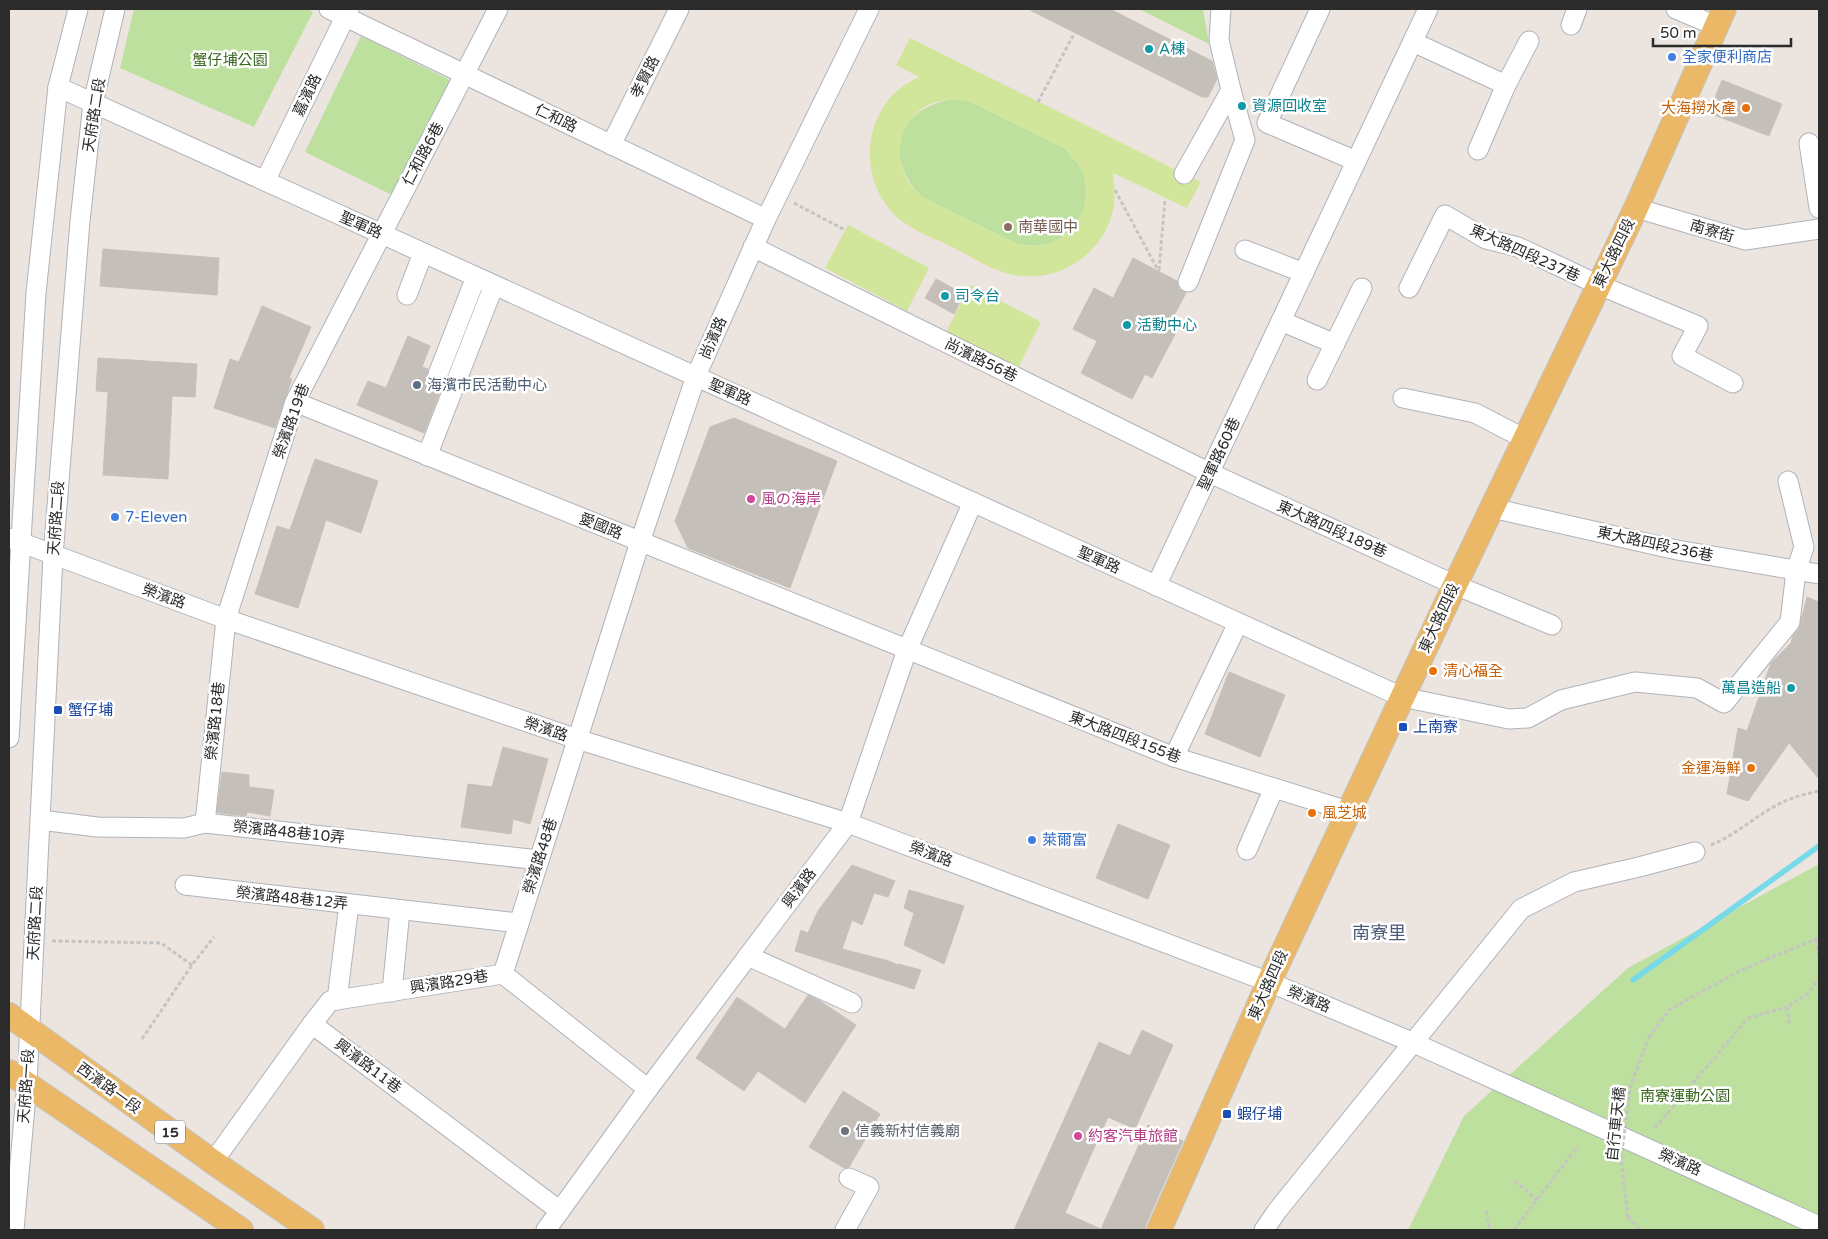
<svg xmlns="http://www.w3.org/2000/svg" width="1828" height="1239" viewBox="0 0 1828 1239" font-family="'Varela Round','Noto Sans TC','Noto Sans JP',sans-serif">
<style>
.green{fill:#bde09e}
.pitch{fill:#d1e69a;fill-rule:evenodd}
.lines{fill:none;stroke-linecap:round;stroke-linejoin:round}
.stream{stroke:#77dae9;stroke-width:5.5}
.building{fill:#c5bfb9;stroke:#c8c0b8}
.minor-casing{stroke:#aeb3bb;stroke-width:21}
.major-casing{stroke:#c4c4c4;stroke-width:26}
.path{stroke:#c4c4c4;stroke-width:3;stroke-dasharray:4 2.5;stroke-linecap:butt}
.minor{stroke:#fff;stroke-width:19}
.major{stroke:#eab866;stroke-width:24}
.path-bridge{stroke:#c4c4c4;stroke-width:3;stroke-dasharray:4 2.5;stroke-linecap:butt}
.culture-dot{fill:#0f9aa8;stroke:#fff;stroke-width:2}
.shop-dot{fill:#3f7fe0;stroke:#fff;stroke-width:2}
.food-dot{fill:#e8710a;stroke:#fff;stroke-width:2}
.education-dot{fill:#8d6e63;stroke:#fff;stroke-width:2}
.service-dot{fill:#5c6f8a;stroke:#fff;stroke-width:2}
.hotel-dot{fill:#d1479c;stroke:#fff;stroke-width:2}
.transit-dot{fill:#1a4fb4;stroke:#fff;stroke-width:2}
.worship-dot{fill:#6b7280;stroke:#fff;stroke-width:2}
.labels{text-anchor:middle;stroke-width:5;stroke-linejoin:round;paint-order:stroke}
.shield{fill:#fff;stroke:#6b6b6b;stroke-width:1}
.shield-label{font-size:14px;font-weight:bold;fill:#2b2b2b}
.culture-label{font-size:15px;fill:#0d838f;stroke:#fff;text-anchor:start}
.shop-label{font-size:15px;fill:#366cbe;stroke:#fff;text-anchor:start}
.park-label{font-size:15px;fill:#37651e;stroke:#fff}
.street-label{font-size:15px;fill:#2b2b2b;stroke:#fff}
.food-label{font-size:15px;fill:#c56008;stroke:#fff;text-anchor:end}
.education-label{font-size:15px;fill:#785e54;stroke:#fff;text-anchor:start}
.service-label{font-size:15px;fill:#4e5e75;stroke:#fff;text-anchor:start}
.hotel-label{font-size:15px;fill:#b23c85;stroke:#fff;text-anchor:start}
.transit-label{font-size:15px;fill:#164399;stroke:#fff;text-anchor:start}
.worship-label{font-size:15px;fill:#5b616d;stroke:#fff;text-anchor:start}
.quarter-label{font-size:18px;fill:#4e5c7a;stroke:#fff}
</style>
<rect width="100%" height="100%" fill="#ece4de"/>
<g class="green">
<path d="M 134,9 L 307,9 L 313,12 L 254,127 L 120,68 Z"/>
<path d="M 1139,9 L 1203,9 L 1209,44 Z"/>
<path d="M 361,36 L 452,81 L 396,197 L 305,152 Z"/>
<path d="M 953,99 L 969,101 L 1064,148 C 1072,157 1081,165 1084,176 C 1092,204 1078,232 1051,243 C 1040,247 1029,246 1017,244 L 922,197 C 882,157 897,108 953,99 Z"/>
<path d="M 1819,864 L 1819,1230 L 1408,1230 L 1464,1116 L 1628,968 Z"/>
</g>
<g class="pitch">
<path d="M 910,38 L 1184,174 L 1201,182 L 1187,208 L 1113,173 C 1114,185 1116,197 1113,210 C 1104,251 1064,280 1023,276 C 999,275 977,260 956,249 C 935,238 907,230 891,211 C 864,180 862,132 889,99 C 897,89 908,83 919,77 L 896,65 ZM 953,99 L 969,101 L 1064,148 C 1072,156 1081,165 1084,176 C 1092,204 1078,232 1051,243 C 1040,247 1029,246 1017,244 L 922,197 C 918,192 912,188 909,183 C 894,159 898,128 920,110 C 930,102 941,101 953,99 Z"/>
<path d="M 848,225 L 929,268 L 907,311 L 825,268 Z"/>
<path d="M 970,285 L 1041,322 L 1018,368 L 946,332 Z"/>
</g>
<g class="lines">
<path class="stream" d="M 1633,980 L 1819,846"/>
</g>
<g class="building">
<path d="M 1028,9 L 1110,9 L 1212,61 L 1217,79 L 1208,97 L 1202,97 Z"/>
<path d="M 1722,80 L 1782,104 L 1769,136 L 1709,113 Z"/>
<path d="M 103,249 L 219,258 L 217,295 L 100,286 Z"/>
<path d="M 1133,258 L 1177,281 L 1179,289 L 1186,293 L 1173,317 L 1182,321 L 1152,378 L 1145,374 L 1132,399 L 1081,373 L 1097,341 L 1073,329 L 1094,288 L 1113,298 Z"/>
<path d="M 936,279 L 964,294 L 954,314 L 925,298 Z"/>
<path d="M 262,306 L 311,327 L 289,378 L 292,379 L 275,428 L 214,408 L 230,359 L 239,362 Z"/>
<path d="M 408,336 L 430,346 L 422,367 L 428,369 L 427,375 L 430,381 L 434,385 L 443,384 L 424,433 L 357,405 L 368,381 L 386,388 Z"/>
<path d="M 98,358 L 197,364 L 195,397 L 172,396 L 168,479 L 103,475 L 108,392 L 96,391 Z"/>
<path d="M 734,418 L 837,461 L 790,588 L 688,548 L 675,521 L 710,427 Z"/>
<path d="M 315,459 L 378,481 L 361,533 L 326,520 L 298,608 L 255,594 L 277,526 L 290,530 Z"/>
<path d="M 1807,597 L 1819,602 L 1819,779 L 1789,743 L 1748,801 L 1727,794 L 1738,728 L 1747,731 L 1771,663 L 1791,643 L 1793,636 L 1799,629 Z"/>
<path d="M 1229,672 L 1285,695 L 1260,757 L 1205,734 Z"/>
<path d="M 503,747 L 548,759 L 530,824 L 513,819 L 511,834 L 461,827 L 468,784 L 492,787 Z"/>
<path d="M 222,772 L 249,775 L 249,787 L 274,790 L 270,816 L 247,812 L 246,816 L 220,813 L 217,812 Z"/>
<path d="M 1118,824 L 1170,845 L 1148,899 L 1096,878 Z"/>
<path d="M 852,865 L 895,881 L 888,897 L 874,893 L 862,925 L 852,920 L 842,949 L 889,961 L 898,965 L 898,964 L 921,970 L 914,989 L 795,951 L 801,930 L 808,933 L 818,911 Z"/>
<path d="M 909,890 L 964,906 L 944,964 L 904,945 L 914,913 L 904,908 Z"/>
<path d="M 808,995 L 820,1001 L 856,1025 L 805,1103 L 758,1071 L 744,1091 L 696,1058 L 737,997 L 785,1029 Z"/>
<path d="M 1142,1030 L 1173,1045 L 1135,1129 L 1108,1117 L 1065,1213 L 1101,1229 L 1148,1125 L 1183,1141 L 1146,1224 L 1145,1230 L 1014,1230 L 1099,1042 L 1130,1056 Z"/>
<path d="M 843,1091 L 880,1114 L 849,1167 L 844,1168 L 809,1147 Z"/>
</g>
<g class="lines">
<defs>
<g id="minor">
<path d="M 329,9 L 766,219"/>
<path d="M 1320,9 L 1267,123 L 1356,161"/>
<path d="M 1676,9 L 1716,26"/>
<path d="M 1571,25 L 1577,9"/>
<path d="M 1413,42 L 1506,85"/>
<path d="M 58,87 L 1402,697 L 1509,719 L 1528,718 L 1561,700 L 1635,682 L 1697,688 L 1724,703 L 1790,622 L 1796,571 L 1804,547 L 1788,481"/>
<path d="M 1809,143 L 1819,208"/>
<path d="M 611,145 L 679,9"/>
<path d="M 1478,150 L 1506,85 L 1529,41"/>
<path d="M 1184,174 L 1231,90 L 1219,40 L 1221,9"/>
<path d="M 265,181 L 349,9"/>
<path d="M 1636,208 L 1745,240 L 1819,229"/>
<path d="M 753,247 L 1210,473 L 1455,585 L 1552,625"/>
<path d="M 1245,250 L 1304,273"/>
<path d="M 1188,282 L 1245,140 L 1231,90"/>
<path d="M 1409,288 L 1445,215 L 1486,239 L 1518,247 L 1599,285 L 1698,326 L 1682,356 L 1733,383"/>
<path d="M 407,295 L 423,253"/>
<path d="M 1281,321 L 1335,344"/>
<path d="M 438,374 L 476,277"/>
<path d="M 1317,380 L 1362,288"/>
<path d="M 1403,398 L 1475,413 L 1525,439"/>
<path d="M 295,402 L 1174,757 L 1348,811"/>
<path d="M 427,456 L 494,285"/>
<path d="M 1492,508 L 1677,550 L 1819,574"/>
<path d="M 9,538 L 226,619 L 577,739 L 848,823 L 1269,982 L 1414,1043 L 1819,1226"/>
<path d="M 1156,586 L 1428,9"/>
<path d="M 9,738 L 36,293 L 58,87 L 78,9"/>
<path d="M 1174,757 L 1238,623"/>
<path d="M 40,820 L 97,827 L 184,828 L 205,823 L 539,860"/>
<path d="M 205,823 L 226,619 L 295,402 L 498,9"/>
<path d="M 1247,850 L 1274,788"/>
<path d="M 185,885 L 519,923"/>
<path d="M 748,956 L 852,1003"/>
<path d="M 503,974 L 640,542 L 696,376 L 766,219 L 869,9"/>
<path d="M 392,992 L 400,910"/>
<path d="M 337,1000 L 349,904"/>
<path d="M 312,1024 L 560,1211"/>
<path d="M 213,1162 L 312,1024 L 330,1001 L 503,974 L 648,1089"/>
<path d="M 14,1230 L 27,1084 L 53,556 L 80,221 L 93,103 L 115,9"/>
<path d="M 546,1230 L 648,1089 L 848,823 L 907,650 L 973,502"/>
<path d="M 845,1230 L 869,1187 L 849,1178"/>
<path d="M 1264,1230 L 1277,1211 L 1521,909 L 1574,882 L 1639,867 L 1695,852"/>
</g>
<g id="major">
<path d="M 9,1015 L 213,1162 L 312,1230"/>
<path d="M 9,1072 L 241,1230"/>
<path d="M 1159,1230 L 1269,982 L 1455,585 L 1636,208 L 1724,9"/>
</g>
</defs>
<use href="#minor" class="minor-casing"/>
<use href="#major" class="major-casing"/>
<g class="path">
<path d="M 1038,102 L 1075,32"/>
<path d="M 1115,190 L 1159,272"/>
<path d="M 794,203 L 845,230"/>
<path d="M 1159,270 L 1165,199"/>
<path d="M 1711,845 C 1740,833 1764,808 1793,798 C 1801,795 1810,793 1819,791"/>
<path d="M 1815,939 L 1819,956"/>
<path d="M 52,941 L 161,943 L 192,965"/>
<path d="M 1789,1024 L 1787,1007 L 1808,994 L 1819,978"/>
<path d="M 1649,1037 L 1669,1010 L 1741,970 L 1819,938"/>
<path d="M 142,1039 L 192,965 L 214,937"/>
<path d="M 1655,1128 L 1748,1018 L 1787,1007"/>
<path d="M 1515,1181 L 1537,1200"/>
<path d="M 1486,1211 L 1490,1230"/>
<path d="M 1628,1217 L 1641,1230"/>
<path d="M 1514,1230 L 1578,1146"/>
</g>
<use href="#minor" class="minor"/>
<use href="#major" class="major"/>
<path class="path-bridge" d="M 1628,1217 L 1621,1158 L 1631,1084 L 1649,1037"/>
</g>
<g class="culture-dot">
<circle cx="1149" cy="49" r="5"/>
<circle cx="1242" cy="106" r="5"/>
<circle cx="945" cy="296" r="5"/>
<circle cx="1127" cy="325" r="5"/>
<circle cx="1791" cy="688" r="5"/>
</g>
<g class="shop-dot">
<circle cx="1672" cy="57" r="5"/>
<circle cx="115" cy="517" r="5"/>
<circle cx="1032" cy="840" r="5"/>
</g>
<g class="food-dot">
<circle cx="1746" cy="108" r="5"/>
<circle cx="1433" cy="671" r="5"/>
<circle cx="1751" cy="768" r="5"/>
<circle cx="1312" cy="813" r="5"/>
</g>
<circle class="education-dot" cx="1008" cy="227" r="5"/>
<circle class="service-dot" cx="417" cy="385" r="5"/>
<g class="hotel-dot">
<circle cx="751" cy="499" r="5"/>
<circle cx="1078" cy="1136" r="5"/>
</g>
<g class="transit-dot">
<rect x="53" y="705" width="10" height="10" rx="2.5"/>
<rect x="1398" y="722" width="10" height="10" rx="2.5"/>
<rect x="1222" y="1109" width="10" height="10" rx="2.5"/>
</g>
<circle class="worship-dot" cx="845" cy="1131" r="5"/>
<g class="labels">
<rect class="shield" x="155" y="1120.5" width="30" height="23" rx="4"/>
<g class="shield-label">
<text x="170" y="1137">15</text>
</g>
<g class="culture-label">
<text x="1159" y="54">A棟</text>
<text x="1252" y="111">資源回收室</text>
<text x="955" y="301">司令台</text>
<text x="1137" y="330">活動中心</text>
<text x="1781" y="693" text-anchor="end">萬昌造船</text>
</g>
<g class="shop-label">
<text x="1682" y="62">全家便利商店</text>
<text x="125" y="522">7-Eleven</text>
<text x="1042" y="845">萊爾富</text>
</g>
<g class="park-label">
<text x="230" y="65">蟹仔埔公園</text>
<text x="1685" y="1101">南寮運動公園</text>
</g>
<g class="street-label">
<text transform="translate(645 77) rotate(-63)" y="5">孝賢路</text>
<text transform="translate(307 95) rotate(-64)" y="5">嘉濱路</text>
<text transform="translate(94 115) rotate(-81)" y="5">天府路二段</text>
<text transform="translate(556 118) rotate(26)" y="5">仁和路</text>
<text transform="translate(423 154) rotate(-62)" y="5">仁和路6巷</text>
<text transform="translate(361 225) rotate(24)" y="5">聖軍路</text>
<text transform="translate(1712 231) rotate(16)" y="5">南寮街</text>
<text transform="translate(1525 253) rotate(24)" y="5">東大路四段237巷</text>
<text transform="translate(1614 253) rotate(-64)" y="5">東大路四段</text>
<text transform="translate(713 338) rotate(-66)" y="5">尚濱路</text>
<text transform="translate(981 360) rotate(26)" y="5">尚濱路56巷</text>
<text transform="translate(730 392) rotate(24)" y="5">聖軍路</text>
<text transform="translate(291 421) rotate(-70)" y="5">榮濱路19巷</text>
<text transform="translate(1219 454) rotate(-65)" y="5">聖軍路60巷</text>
<text transform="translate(56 518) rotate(-86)" y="5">天府路二段</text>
<text transform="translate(601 526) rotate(22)" y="5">愛國路</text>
<text transform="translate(1332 529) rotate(24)" y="5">東大路四段189巷</text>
<text transform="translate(1655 544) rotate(12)" y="5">東大路四段236巷</text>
<text transform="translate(1099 560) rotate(24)" y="5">聖軍路</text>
<text transform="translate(164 596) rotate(20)" y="5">榮濱路</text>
<text transform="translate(1439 618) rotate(-65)" y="5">東大路四段</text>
<text transform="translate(215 721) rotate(-84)" y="5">榮濱路18巷</text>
<text transform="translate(546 729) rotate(19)" y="5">榮濱路</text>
<text transform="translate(1125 737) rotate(21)" y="5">東大路四段155巷</text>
<text transform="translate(289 832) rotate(6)" y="5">榮濱路48巷10弄</text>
<text transform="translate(931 854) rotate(21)" y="5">榮濱路</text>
<text transform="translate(540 856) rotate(-72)" y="5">榮濱路48巷</text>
<text transform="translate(799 888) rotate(-53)" y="5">興濱路</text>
<text transform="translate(292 898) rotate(6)" y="5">榮濱路48巷12弄</text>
<text transform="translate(35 923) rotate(-87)" y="5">天府路二段</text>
<text transform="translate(449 982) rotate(-9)" y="5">興濱路29巷</text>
<text transform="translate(1268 985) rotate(-66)" y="5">東大路四段</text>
<text transform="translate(1309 999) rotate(23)" y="5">榮濱路</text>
<text transform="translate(368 1066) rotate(37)" y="5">興濱路11巷</text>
<text transform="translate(26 1086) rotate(-86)" y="5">天府路一段</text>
<text transform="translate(109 1088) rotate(36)" y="5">西濱路一段</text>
<text transform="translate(1616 1124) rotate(-84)" y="5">自行車天橋</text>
<text transform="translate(1680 1162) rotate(24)" y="5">榮濱路</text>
</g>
<g class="food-label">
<text x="1736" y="113">大海撈水產</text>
<text x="1443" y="676" text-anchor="start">清心福全</text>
<text x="1741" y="773">金運海鮮</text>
<text x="1322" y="818" text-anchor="start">風芝城</text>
</g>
<g class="education-label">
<text x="1018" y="232">南華國中</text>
</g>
<g class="service-label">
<text x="427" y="390">海濱市民活動中心</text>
</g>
<g class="hotel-label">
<text x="761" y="504">風の海岸</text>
<text x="1088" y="1141">約客汽車旅館</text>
</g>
<g class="transit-label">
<text x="68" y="715">蟹仔埔</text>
<text x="1413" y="732">上南寮</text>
<text x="1237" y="1119">蝦仔埔</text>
</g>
<g class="worship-label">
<text x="855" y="1136">信義新村信義廟</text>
</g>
<g class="quarter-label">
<text x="1379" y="939">南寮里</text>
</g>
</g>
<rect width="1828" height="1239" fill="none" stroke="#2b2b2b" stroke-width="20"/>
<path d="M1653 38v8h138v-8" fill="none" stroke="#2b2b2b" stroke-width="2.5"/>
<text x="1660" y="38" font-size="15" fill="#2b2b2b" stroke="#ffffff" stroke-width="4" paint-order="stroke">50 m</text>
</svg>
